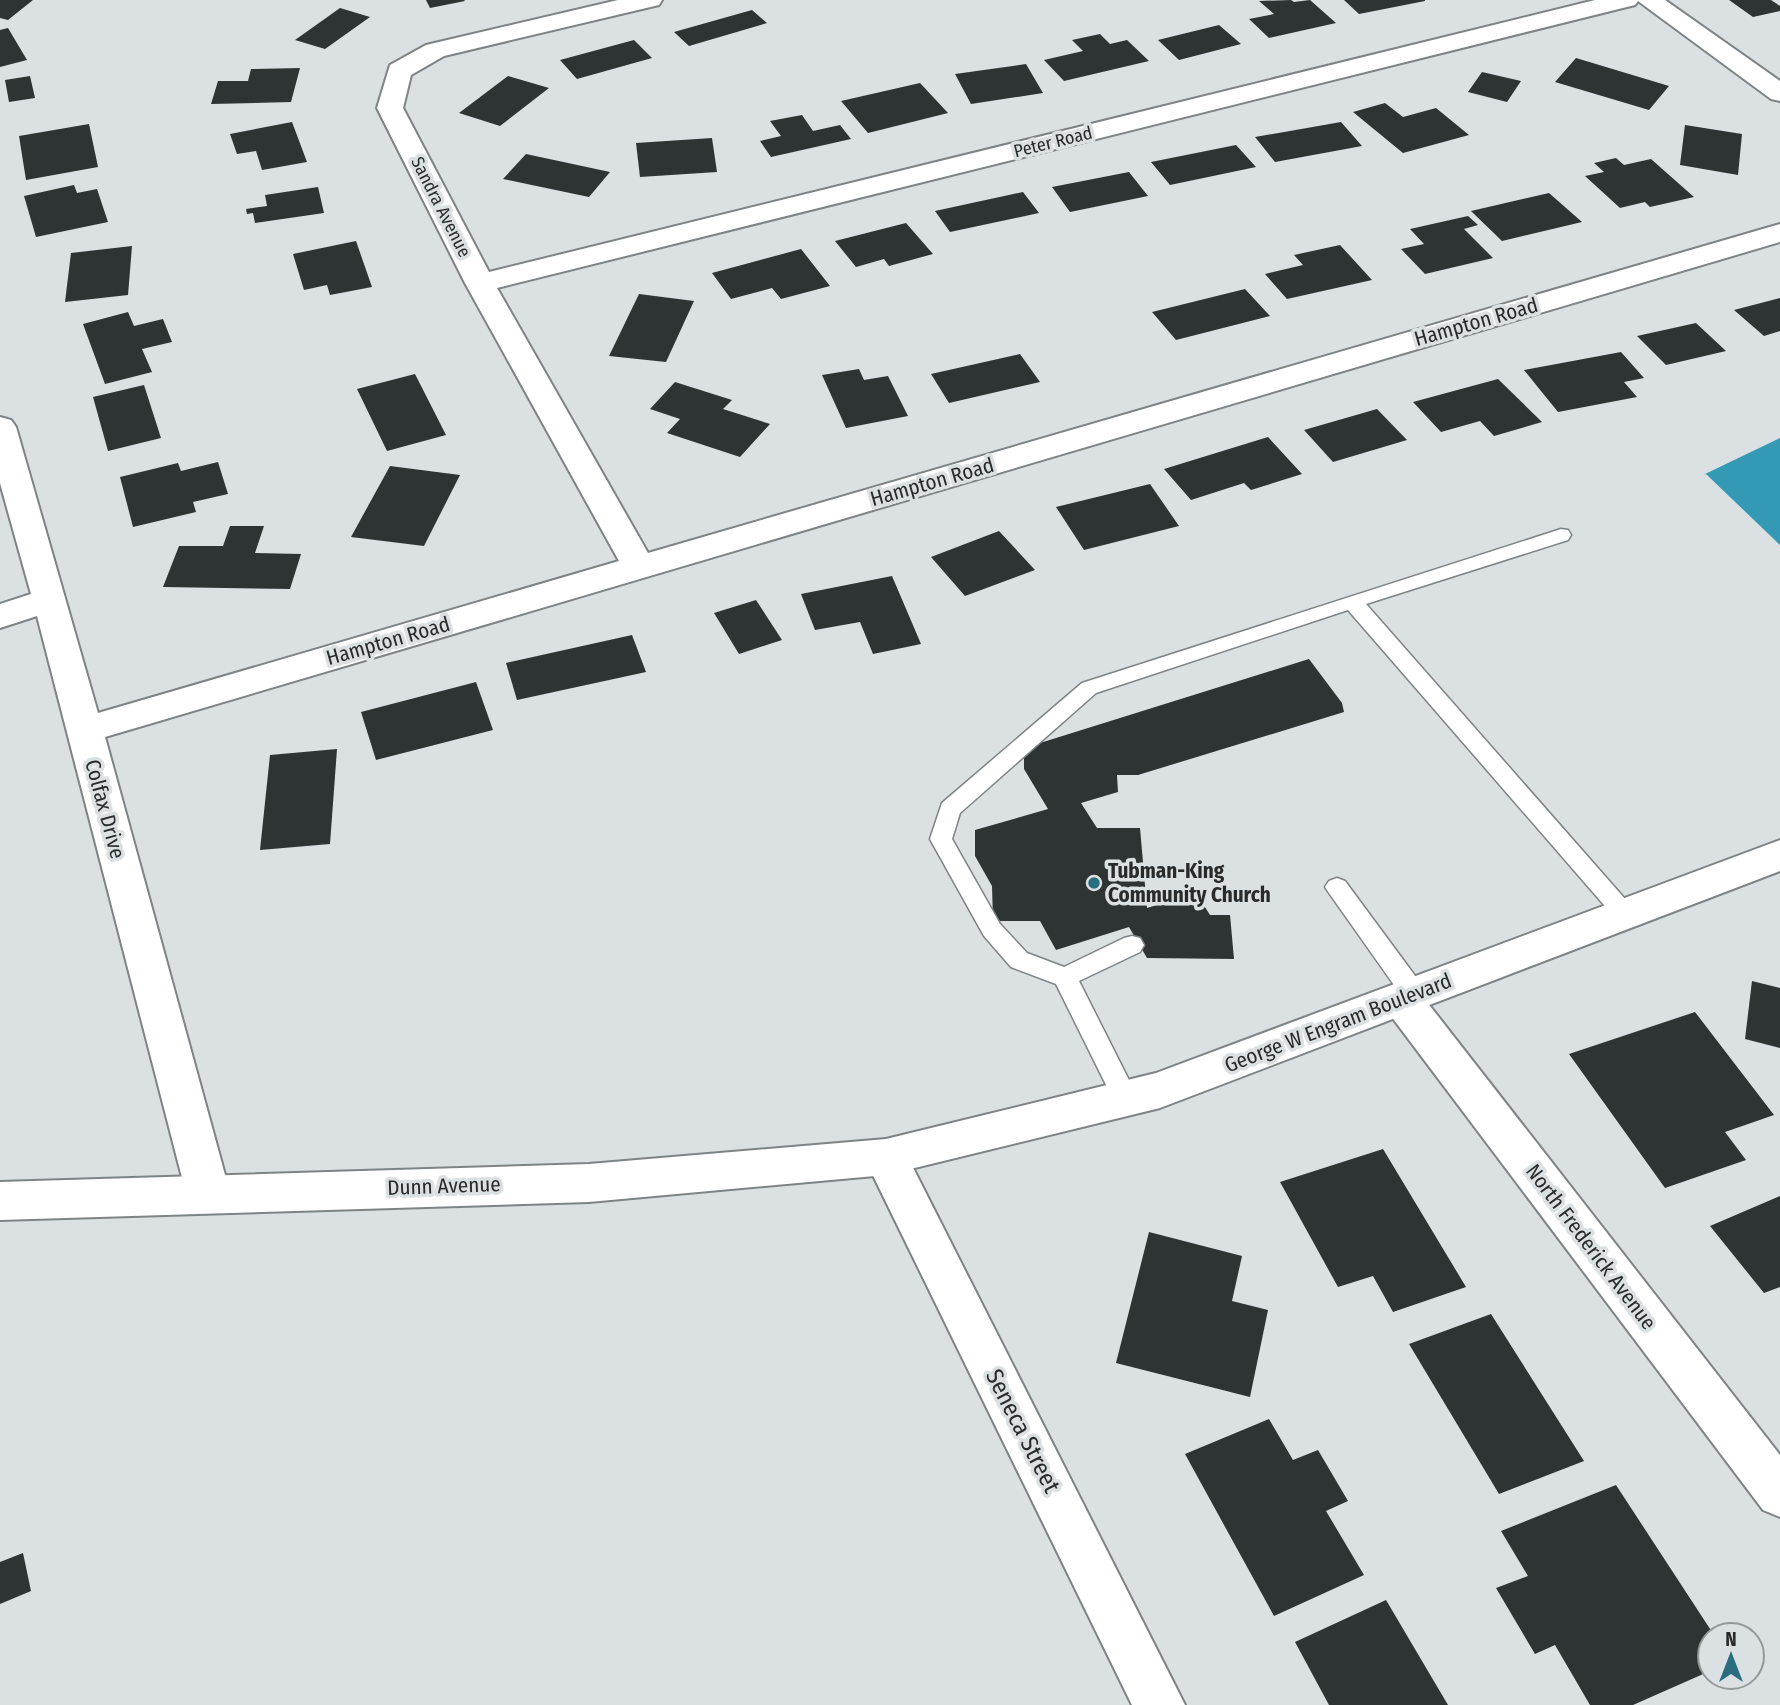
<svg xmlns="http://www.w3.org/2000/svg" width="1780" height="1705" viewBox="0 0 1780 1705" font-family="'Fira Sans Condensed',sans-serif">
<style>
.water{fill:#3399b5}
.building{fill:#2e3334}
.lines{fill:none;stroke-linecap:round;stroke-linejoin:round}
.service-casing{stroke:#7e8385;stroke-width:3}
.minor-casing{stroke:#7e8385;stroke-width:4}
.secondary-casing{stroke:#7e8385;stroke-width:4}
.service{fill:#fff;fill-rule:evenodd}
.minor{fill:#fff;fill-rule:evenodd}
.secondary{fill:#fff;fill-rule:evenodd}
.poi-dot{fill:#2b6d80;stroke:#dbe0e2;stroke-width:2.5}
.labels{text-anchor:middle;stroke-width:7;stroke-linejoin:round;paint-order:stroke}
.far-street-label{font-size:18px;fill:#292b2b;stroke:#dbe0e2}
.street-label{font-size:21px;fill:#292b2b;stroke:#dbe0e2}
.poi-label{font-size:21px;font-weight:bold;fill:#292b2b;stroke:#dbe0e2;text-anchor:start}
.near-street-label{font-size:24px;fill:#292b2b;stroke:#dbe0e2}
</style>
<rect width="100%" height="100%" fill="#dbe0e2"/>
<path class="water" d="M 1780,438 L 1780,545 L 1706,474 L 1703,475 Z"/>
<g class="building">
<path d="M 0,0 L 33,0 L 8,20 L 0,18 Z"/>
<path d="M 426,0 L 464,0 L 465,1 L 430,8 Z"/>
<path d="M 1291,0 L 1294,2 L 1310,0 L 1336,23 L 1269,38 L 1249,19 L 1274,14 L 1259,1 Z"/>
<path d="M 1344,0 L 1425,0 L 1425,1 L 1359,14 Z"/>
<path d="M 1729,0 L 1771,0 L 1780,6 L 1780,11 L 1753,17 Z"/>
<path d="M 340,8 L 370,17 L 325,49 L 295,40 Z"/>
<path d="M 752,10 L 767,23 L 689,46 L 674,32 Z"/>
<path d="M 1219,25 L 1241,44 L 1179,60 L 1158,40 Z"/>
<path d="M 8,28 L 27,60 L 0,67 L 0,30 Z"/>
<path d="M 1100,34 L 1110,44 L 1127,40 L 1149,61 L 1064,81 L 1044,60 L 1083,51 L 1072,40 Z"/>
<path d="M 634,40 L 652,58 L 577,79 L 560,60 Z"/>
<path d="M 1576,58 L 1669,86 L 1649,110 L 1555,82 Z"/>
<path d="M 1026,64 L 1043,93 L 971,104 L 955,74 Z"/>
<path d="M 300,68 L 291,102 L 211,104 L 218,81 L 248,81 L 251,69 Z"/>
<path d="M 1482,72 L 1521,81 L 1507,102 L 1468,92 Z"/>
<path d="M 30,76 L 35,98 L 9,102 L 5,80 Z"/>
<path d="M 508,76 L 549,88 L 500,126 L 459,113 Z"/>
<path d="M 920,83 L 948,113 L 868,133 L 841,101 Z"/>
<path d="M 1385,103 L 1403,117 L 1436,108 L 1469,135 L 1403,153 L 1353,112 Z"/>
<path d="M 802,115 L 813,131 L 840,125 L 851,139 L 771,157 L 760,141 L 781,136 L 770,121 Z"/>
<path d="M 292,122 L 307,162 L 262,170 L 256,151 L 237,154 L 230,134 Z"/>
<path d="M 1341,122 L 1362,146 L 1275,162 L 1255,137 Z"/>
<path d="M 89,124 L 98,167 L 26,180 L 19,136 Z"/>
<path d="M 1685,125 L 1742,134 L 1738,175 L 1680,165 Z"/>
<path d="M 712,138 L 717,172 L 640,177 L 636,143 Z"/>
<path d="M 1236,145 L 1256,167 L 1170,185 L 1151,162 Z"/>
<path d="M 526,154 L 610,172 L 589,197 L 503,179 Z"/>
<path d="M 1616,158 L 1624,165 L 1651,159 L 1694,197 L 1650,207 L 1645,202 L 1620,208 L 1585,176 L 1604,172 L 1594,163 Z"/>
<path d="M 1129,172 L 1148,196 L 1070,212 L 1052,187 Z"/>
<path d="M 74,185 L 77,193 L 97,189 L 108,222 L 36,237 L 24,196 Z"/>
<path d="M 318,187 L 324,213 L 255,223 L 253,213 L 247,214 L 246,209 L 267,206 L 265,195 Z"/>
<path d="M 1023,192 L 1039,213 L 950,232 L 935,211 Z"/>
<path d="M 1549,193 L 1582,222 L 1502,241 L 1471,211 Z"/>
<path d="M 1468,216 L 1478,225 L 1464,229 L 1493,258 L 1425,274 L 1401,249 L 1424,244 L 1410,229 Z"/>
<path d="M 906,223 L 933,254 L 889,266 L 884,259 L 856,267 L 835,241 Z"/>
<path d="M 356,241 L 372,287 L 330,295 L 327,285 L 304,290 L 293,254 Z"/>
<path d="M 1340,245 L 1372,280 L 1287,299 L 1265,274 L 1303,265 L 1294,255 Z"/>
<path d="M 132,246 L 128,295 L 65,302 L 71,253 Z"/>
<path d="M 801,249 L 830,286 L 781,299 L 772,288 L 731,299 L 712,273 Z"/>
<path d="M 1245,289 L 1270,316 L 1176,340 L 1152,312 Z"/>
<path d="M 639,294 L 694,301 L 666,362 L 609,356 Z"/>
<path d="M 1780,298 L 1780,331 L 1764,336 L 1734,310 Z"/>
<path d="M 128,312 L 134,326 L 163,319 L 172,342 L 142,349 L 152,372 L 105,384 L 83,324 Z"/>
<path d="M 1696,323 L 1726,351 L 1666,365 L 1637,336 Z"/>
<path d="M 1621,352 L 1644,378 L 1624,382 L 1637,397 L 1558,412 L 1524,370 Z"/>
<path d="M 1020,354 L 1040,382 L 949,403 L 931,374 Z"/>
<path d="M 859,369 L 864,380 L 888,376 L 908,416 L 846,428 L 822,375 Z"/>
<path d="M 415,374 L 446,435 L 387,451 L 357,389 Z"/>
<path d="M 1498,379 L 1542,422 L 1494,436 L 1480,421 L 1441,432 L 1413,402 Z"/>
<path d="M 675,382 L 732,400 L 723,409 L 770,424 L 740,457 L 667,433 L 680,419 L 650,409 Z"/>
<path d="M 144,385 L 161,438 L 108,451 L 93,397 Z"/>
<path d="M 1377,409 L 1407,440 L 1333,462 L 1304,430 Z"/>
<path d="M 1268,437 L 1302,474 L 1251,490 L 1244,483 L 1191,500 L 1164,469 Z"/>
<path d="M 218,462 L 228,494 L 193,502 L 196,512 L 133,527 L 120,477 L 178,463 L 181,471 Z"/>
<path d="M 390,466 L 460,475 L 424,546 L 351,537 Z"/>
<path d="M 1150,484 L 1179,526 L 1084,550 L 1056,507 Z"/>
<path d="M 230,526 L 264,526 L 255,553 L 301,554 L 290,589 L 163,587 L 179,546 L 223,546 Z"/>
<path d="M 999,531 L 1035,570 L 965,596 L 931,557 Z"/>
<path d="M 892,576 L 921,644 L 873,654 L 860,622 L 815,630 L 801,594 Z"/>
<path d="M 756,600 L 782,640 L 739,654 L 714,613 Z"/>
<path d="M 632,635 L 646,672 L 517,700 L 506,663 Z"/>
<path d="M 1309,659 L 1342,703 L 1344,712 L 1138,775 L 1117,775 L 1118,792 L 1081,803 L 1097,828 L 1140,828 L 1147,908 L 1196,893 L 1210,915 L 1230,915 L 1234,959 L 1147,958 L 1129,927 L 1056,950 L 1040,921 L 993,921 L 992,886 L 975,856 L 975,830 L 1048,809 L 1024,769 L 1024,748 Z"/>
<path d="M 476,682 L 493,730 L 376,760 L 361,712 Z"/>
<path d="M 337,749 L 330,844 L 260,850 L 270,755 Z"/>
<path d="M 1752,981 L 1780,988 L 1780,1048 L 1745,1039 Z"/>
<path d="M 1695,1012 L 1774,1115 L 1725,1132 L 1746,1160 L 1665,1188 L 1569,1054 Z"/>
<path d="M 1383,1149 L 1466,1287 L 1393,1312 L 1373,1276 L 1338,1287 L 1280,1182 Z"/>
<path d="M 1780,1196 L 1780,1287 L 1764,1293 L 1710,1226 Z"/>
<path d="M 1149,1232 L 1242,1256 L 1232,1301 L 1268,1310 L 1250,1397 L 1116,1363 Z"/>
<path d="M 1491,1314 L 1584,1461 L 1499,1494 L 1409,1344 Z"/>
<path d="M 1269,1419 L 1293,1460 L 1318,1450 L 1348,1501 L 1326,1511 L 1364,1575 L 1274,1616 L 1185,1454 Z"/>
<path d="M 1616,1485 L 1714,1635 L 1710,1635 L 1710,1671 L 1633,1705 L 1590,1705 L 1555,1645 L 1535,1654 L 1496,1588 L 1528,1576 L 1501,1531 Z"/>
<path d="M 23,1553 L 31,1591 L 0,1604 L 0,1562 Z"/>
<path d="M 1386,1600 L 1448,1705 L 1329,1705 L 1295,1642 Z"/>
</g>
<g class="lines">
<defs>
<g id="service">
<path d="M 1561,529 L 1568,530 L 1571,535 L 1568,540 L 1366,604 L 1633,908 L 1637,914 L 1633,920 L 1625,923 L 1617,920 L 1348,610 L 1096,693 L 960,813 L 952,839 L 1000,924 L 1027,953 L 1064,967 L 1124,938 L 1132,936 L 1140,938 L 1144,945 L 1140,952 L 1079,981 L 1138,1098 L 1134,1105 L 1125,1108 L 1116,1105 L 1056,984 L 1011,967 L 984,936 L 930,839 L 942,803 L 1082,683 Z"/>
<path d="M 1337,878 L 1345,881 L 1424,988 L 1427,995 L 1424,1002 L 1415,1005 L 1406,1002 L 1329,893 L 1325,887 L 1329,881 Z"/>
</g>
<g id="minor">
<path d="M 618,0 L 662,0 L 659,5 L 444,56 L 411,75 L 403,108 L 489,272 L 1595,0 L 1665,0 L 1780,81 L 1780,101 L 1771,99 L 1638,1 L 1635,5 L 497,288 L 648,553 L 1780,224 L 1780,242 L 105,737 L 230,1193 L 224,1206 L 208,1212 L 192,1206 L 186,1193 L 37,616 L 0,628 L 0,604 L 31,594 L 0,483 L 0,417 L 11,420 L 16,427 L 98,713 L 619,561 L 465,283 L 377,108 L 390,65 L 426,45 Z"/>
<path d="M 1402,984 L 1416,988 L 1780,1455 L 1780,1517 L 1763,1510 L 1388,1012 L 1382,1000 L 1388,988 Z"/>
<path d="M 886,1139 L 901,1144 L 1185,1705 L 1132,1705 L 864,1157 L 871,1144 Z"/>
</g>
<path id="secondary" d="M 1780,840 L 1780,871 L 1160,1108 L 886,1175 L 589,1202 L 0,1220 L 0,1182 L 589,1164 L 886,1139 L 1156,1073 Z"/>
</defs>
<use href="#service" class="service-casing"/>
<use href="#minor" class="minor-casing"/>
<use href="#secondary" class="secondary-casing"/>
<use href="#service" class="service"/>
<use href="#minor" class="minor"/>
<use href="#secondary" class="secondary"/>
</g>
<circle class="poi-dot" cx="1094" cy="883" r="7"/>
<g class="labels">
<g class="far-street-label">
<text transform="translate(1053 142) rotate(-14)" y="6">Peter Road</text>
<text transform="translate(441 207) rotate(63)" y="6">Sandra Avenue</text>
</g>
<g class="street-label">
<text transform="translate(1476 322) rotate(-16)" y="7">Hampton Road</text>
<text transform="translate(932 482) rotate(-16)" y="7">Hampton Road</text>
<text transform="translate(388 641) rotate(-16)" y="7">Hampton Road</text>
<text transform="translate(105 809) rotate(75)" y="7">Colfax Drive</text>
<text transform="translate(1338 1023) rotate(-21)" y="7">George W Engram Boulevard</text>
<text transform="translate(444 1186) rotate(-2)" y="7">Dunn Avenue</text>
<text transform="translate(1591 1247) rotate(53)" y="7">North Frederick Avenue</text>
</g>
<g class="poi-label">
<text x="1108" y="878">Tubman-King<tspan x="1108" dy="24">Community Church</tspan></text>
</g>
<g class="near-street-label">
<text transform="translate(1023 1431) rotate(63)" y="8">Seneca Street</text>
</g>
</g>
<g transform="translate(1731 1656)"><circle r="33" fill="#dbe0e2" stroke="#949899" stroke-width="2"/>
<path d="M0-5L12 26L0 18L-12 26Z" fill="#2b6d80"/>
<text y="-10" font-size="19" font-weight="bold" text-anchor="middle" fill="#292b2b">N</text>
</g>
</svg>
